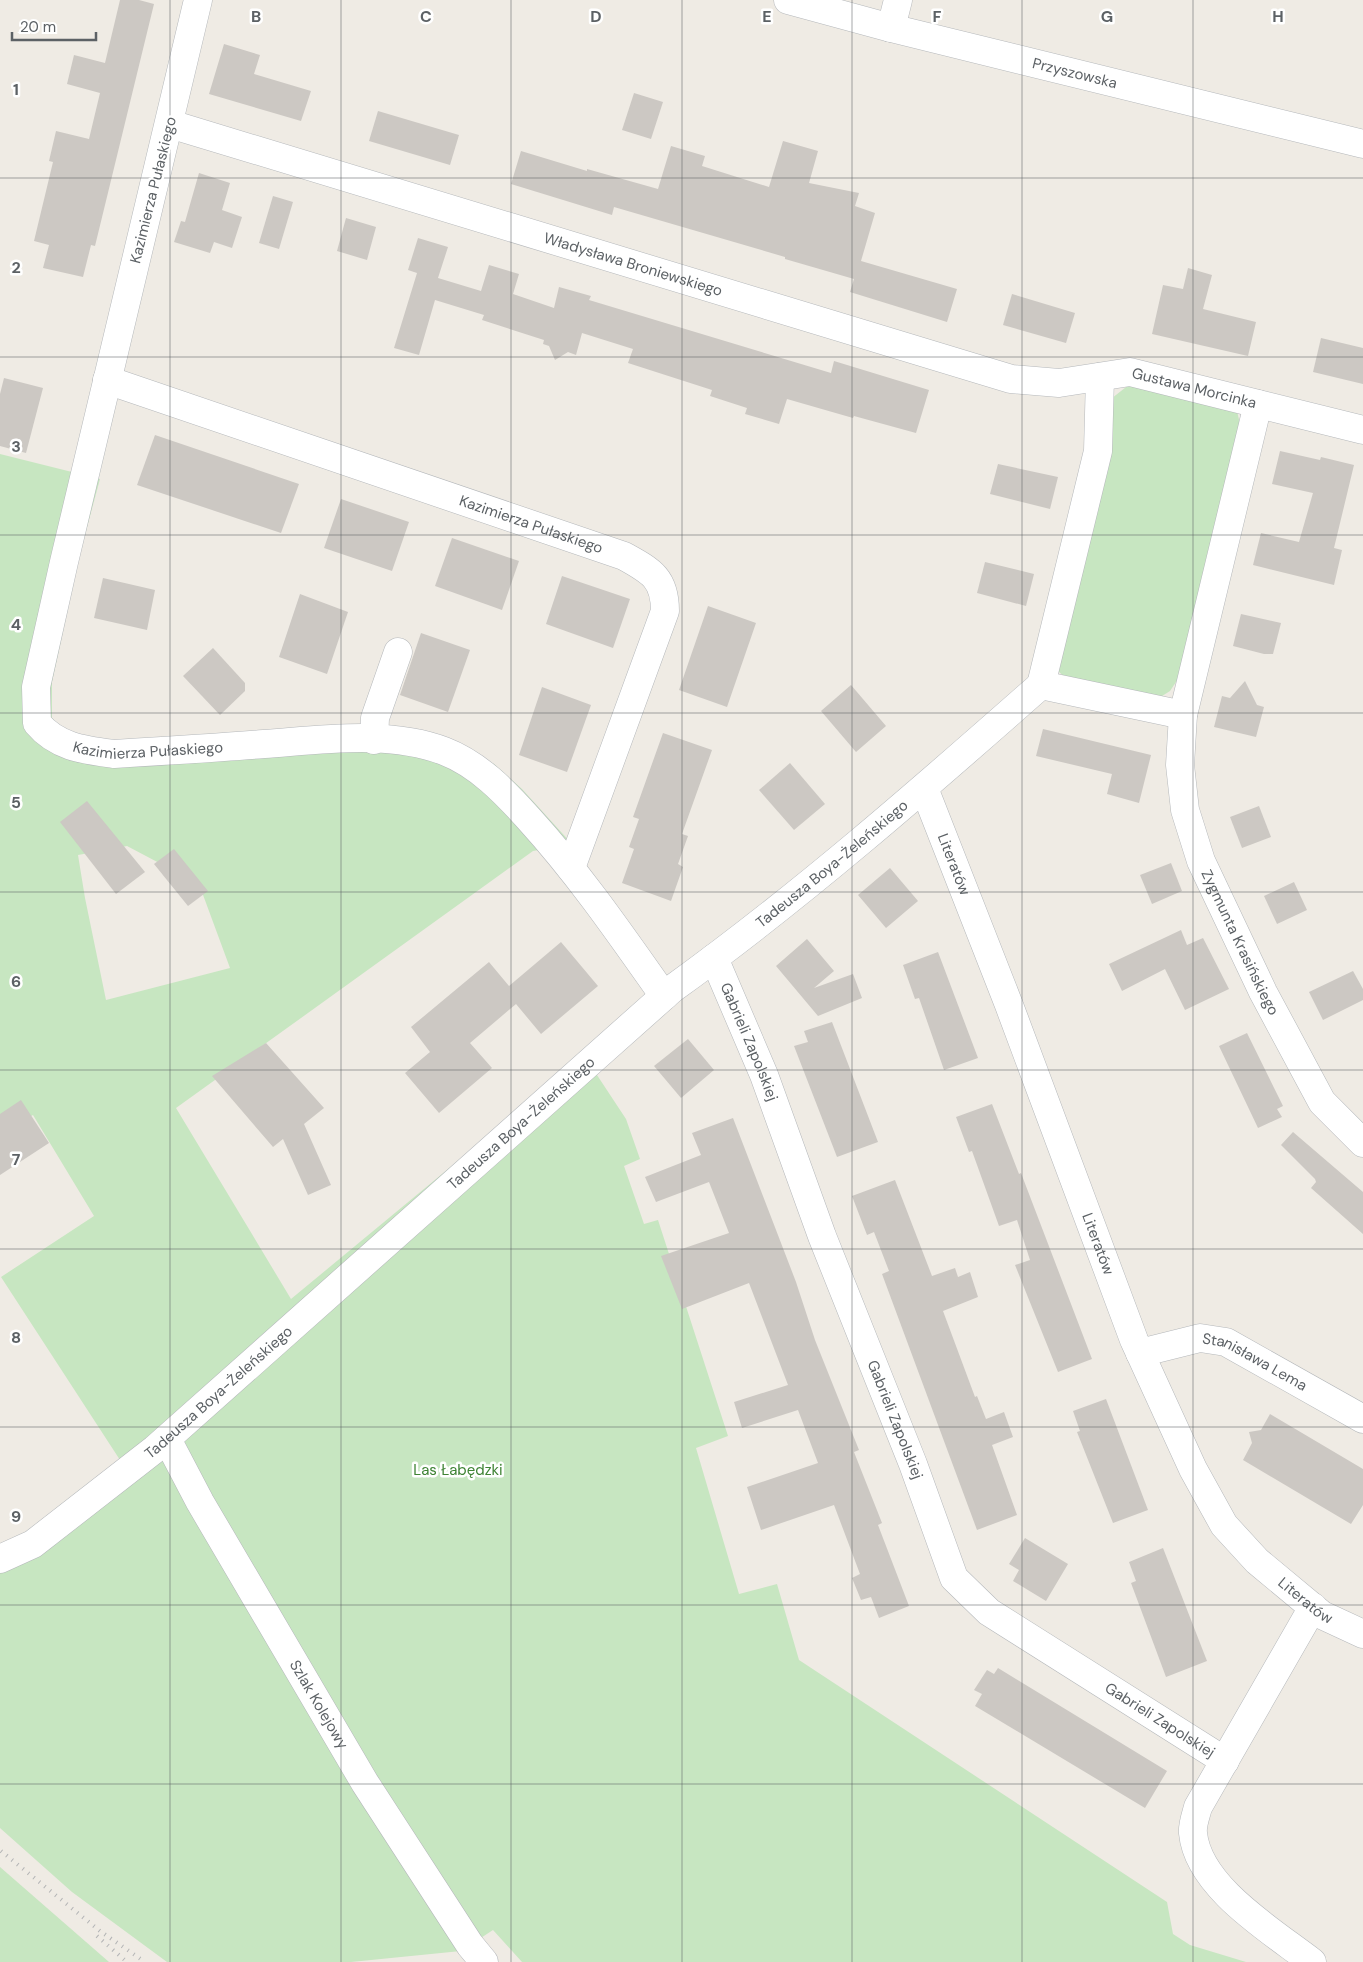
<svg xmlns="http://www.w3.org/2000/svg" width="1363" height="1962" viewBox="0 0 1363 1962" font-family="'DM Sans',sans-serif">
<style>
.green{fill:#c7e6c1;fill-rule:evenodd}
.building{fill:#ccc8c3}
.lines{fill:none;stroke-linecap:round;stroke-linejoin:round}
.minor-casing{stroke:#b5b8bb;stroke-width:29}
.minor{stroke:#fff;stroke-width:28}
.rail{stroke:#b3b4b5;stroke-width:4;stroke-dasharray:1 6;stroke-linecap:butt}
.grid{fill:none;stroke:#5c6165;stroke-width:1;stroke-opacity:0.55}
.labels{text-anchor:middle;stroke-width:5;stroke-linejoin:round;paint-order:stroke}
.street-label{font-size:15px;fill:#5c6165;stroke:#fff}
.park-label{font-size:15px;fill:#3e8334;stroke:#fff}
.grid-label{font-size:16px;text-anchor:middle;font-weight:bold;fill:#5c6165;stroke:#fff;stroke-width:5;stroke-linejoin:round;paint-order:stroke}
</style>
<rect width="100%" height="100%" fill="#efebe4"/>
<g class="green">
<path d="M 1130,384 L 1237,411 L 1240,424 L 1178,679 L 1170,691 L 1162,696 L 1148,699 L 1071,683 L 1058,671 L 1107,402 Z"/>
<path d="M 0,454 L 100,479 L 79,557 L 52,682 L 52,718 L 62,729 L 99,745 L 460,746 L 494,764 L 522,789 L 572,844 L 533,851 L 176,1108 L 291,1299 L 540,1093 L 557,1110 L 595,1072 L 626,1119 L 640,1159 L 624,1166 L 644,1224 L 658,1220 L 728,1436 L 696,1448 L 739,1594 L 777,1584 L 799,1660 L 1167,1902 L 1173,1934 L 1190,1945 L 1246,1962 L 522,1962 L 493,1930 L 461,1951 L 351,1962 L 167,1962 L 72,1892 L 0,1828 L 0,1562 L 133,1480 L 1,1277 L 94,1216 L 33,1115 L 0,1133 ZM 127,846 L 199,884 L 230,968 L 106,1000 L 85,898 L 78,855 Z"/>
<path d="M 0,1867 L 109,1962 L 0,1962 Z"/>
</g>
<g class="building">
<path d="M 120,0 L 139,0 L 154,4 L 95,246 L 91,245 L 83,277 L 43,268 L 49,245 L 34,241 L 53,162 L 49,161 L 56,131 L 89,139 L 100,93 L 67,84 L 74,55 L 105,63 Z"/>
<path d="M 224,44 L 260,55 L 254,74 L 311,91 L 301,121 L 209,94 Z"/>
<path d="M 634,93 L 663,102 L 651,139 L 622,130 Z"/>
<path d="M 378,111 L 459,135 L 450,165 L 369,141 Z"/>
<path d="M 783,141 L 818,151 L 809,183 L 859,193 L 855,206 L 875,213 L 861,261 L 957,289 L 947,322 L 850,292 L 854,279 L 785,259 L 785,257 L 614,207 L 612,215 L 511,184 L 521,151 L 587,171 L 587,169 L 658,189 L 671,146 L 705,156 L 702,166 L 769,187 Z"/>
<path d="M 199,173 L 230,183 L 222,210 L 242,217 L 232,248 L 214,242 L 210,253 L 174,242 L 181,221 L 185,222 Z"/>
<path d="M 273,196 L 293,202 L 279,249 L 259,243 Z"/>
<path d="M 346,218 L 376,227 L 367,260 L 337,251 Z"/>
<path d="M 418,238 L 448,247 L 438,278 L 481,291 L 489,265 L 519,274 L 513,294 L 554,308 L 559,287 L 591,296 L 589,300 L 831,373 L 834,361 L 929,390 L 916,433 L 854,416 L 853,418 L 787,399 L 779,424 L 745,414 L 747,408 L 710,396 L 712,390 L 628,363 L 633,349 L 582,333 L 576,355 L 568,352 L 555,360 L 549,346 L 543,344 L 544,340 L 482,320 L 484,315 L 435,300 L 419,355 L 394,348 L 417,273 L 408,270 Z"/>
<path d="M 1188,268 L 1212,275 L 1203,309 L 1256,322 L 1248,356 L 1152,334 L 1163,285 L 1183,289 Z"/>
<path d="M 1012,294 L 1075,313 L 1066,343 L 1003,325 Z"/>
<path d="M 1321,338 L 1363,348 L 1363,384 L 1313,372 Z"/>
<path d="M 4,378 L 43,388 L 26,453 L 0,446 L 0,394 Z"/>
<path d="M 155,435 L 299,484 L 281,533 L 137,485 Z"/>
<path d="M 1280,451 L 1320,460 L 1321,457 L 1354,465 L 1334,548 L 1342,550 L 1334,585 L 1253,565 L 1261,533 L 1299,542 L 1313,493 L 1272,484 Z"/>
<path d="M 998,464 L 1058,477 L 1050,509 L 990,494 Z"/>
<path d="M 341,499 L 409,522 L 392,571 L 324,548 Z"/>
<path d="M 452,538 L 519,561 L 502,610 L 435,586 Z"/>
<path d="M 985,562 L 1034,574 L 1026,606 L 977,593 Z"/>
<path d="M 562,576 L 630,599 L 613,648 L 546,624 Z"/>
<path d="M 103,578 L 155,590 L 147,630 L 94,618 Z"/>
<path d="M 300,594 L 348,612 L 327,674 L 279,657 Z"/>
<path d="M 708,606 L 756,623 L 727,707 L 679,690 Z"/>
<path d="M 1241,614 L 1281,623 L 1273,654 L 1264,654 L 1233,646 Z"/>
<path d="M 421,633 L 470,650 L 448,712 L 400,695 Z"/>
<path d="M 213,648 L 245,683 L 245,691 L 220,715 L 183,676 Z"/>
<path d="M 1245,681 L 1257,705 L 1264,707 L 1256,737 L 1214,727 L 1222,696 L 1230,698 Z"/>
<path d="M 851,685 L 886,726 L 856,752 L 821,711 Z"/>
<path d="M 542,687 L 591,705 L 567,772 L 519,755 Z"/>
<path d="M 1043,729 L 1151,755 L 1139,803 L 1107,794 L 1112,774 L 1036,756 Z"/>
<path d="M 663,733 L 712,750 L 682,834 L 688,836 L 678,864 L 683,867 L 671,901 L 622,883 L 634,849 L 629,847 L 639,819 L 633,817 Z"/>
<path d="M 790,763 L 825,804 L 794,830 L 759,790 Z"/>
<path d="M 87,801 L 145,872 L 116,894 L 60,822 Z"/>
<path d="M 1259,806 L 1271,837 L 1242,848 L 1230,817 Z"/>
<path d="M 174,849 L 208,891 L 188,906 L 154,864 Z"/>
<path d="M 1171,863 L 1182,891 L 1152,904 L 1140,875 Z"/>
<path d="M 890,868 L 918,901 L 886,928 L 858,895 Z"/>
<path d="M 1294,882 L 1307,910 L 1277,924 L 1264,896 Z"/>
<path d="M 1181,930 L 1187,945 L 1203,938 L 1229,989 L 1185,1010 L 1165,969 L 1122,991 L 1109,964 Z"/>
<path d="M 807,939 L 834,971 L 814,988 L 853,974 L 862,998 L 818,1016 L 776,966 Z"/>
<path d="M 561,942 L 598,986 L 541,1034 L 516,1004 L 470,1043 L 492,1068 L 439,1113 L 405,1073 L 430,1052 L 411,1027 L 489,962 L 509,986 Z"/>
<path d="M 938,952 L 978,1058 L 944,1070 L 919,998 L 915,999 L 903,965 Z"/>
<path d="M 1353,971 L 1363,989 L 1363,1000 L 1323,1020 L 1309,992 Z"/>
<path d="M 832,1022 L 878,1142 L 837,1157 L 794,1046 L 808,1042 L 804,1031 Z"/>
<path d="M 1247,1033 L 1283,1106 L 1277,1109 L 1282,1117 L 1258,1128 L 1219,1046 Z"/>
<path d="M 688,1039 L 714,1070 L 681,1098 L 654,1066 Z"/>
<path d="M 266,1043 L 324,1108 L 304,1124 L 331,1185 L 308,1195 L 283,1139 L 273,1147 L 212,1076 Z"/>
<path d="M 21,1100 L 49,1143 L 0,1175 L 0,1114 Z"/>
<path d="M 992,1104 L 1019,1174 L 1021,1173 L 1092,1359 L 1058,1372 L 1015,1265 L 1030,1260 L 1017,1220 L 999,1226 L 972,1151 L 969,1152 L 956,1117 Z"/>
<path d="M 733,1118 L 796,1282 L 815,1340 L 859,1450 L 854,1452 L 882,1523 L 878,1525 L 909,1606 L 879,1618 L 871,1597 L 861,1600 L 852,1578 L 860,1574 L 834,1505 L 761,1530 L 747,1487 L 818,1463 L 798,1410 L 742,1428 L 734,1402 L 788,1385 L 749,1283 L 682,1309 L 661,1256 L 729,1233 L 709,1182 L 656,1202 L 645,1177 L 701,1155 L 692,1133 Z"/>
<path d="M 1293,1132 L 1363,1192 L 1363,1234 L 1311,1188 L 1316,1182 L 1315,1179 L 1281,1145 Z"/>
<path d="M 895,1180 L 932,1276 L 955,1268 L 958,1277 L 970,1272 L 978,1297 L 943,1311 L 975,1397 L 977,1396 L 986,1419 L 1004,1412 L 1013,1437 L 992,1445 L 1017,1515 L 977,1530 L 882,1274 L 889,1271 L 874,1232 L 867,1235 L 852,1196 Z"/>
<path d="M 1106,1399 L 1148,1510 L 1113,1523 L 1077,1432 L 1080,1431 L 1073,1411 Z"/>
<path d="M 1270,1414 L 1363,1469 L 1363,1505 L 1351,1524 L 1243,1460 L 1252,1443 L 1249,1432 L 1261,1430 Z"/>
<path d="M 1025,1538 L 1068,1564 L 1046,1601 L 1013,1581 L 1019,1570 L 1009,1564 Z"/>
<path d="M 1163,1548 L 1207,1661 L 1166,1677 L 1131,1583 L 1136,1581 L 1129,1562 Z"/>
<path d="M 998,1668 L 1167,1771 L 1145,1808 L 975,1706 L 982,1694 L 974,1690 L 987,1670 L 994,1674 Z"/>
</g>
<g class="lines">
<defs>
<g id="minor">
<path id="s1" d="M 198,0 L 64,562 L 36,687 L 37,723 C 57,747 84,750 114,754 C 164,751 214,748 264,744 C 321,740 390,730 444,751 C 478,764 505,792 529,819 C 579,874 621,935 664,996"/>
<path id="s2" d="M 788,0 L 891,28 L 1363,144"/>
<path d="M 891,28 L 898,0"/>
<path id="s3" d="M 170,124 L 1011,379 L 1059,383 L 1130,372 L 1363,430"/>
<path id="s4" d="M 107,380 L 624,556 C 651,571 665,578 665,611 L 571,868"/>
<path id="s5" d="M 1258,404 L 1183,715 L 1180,765 L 1185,810 L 1201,861 L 1263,992 L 1322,1102 L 1363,1143"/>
<path d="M 1041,685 L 1098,451 L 1100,377"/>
<path d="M 1041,685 L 1183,715"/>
<path d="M 374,740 L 375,718 L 398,652"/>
<path id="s6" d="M 924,788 L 1009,1005 L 1134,1340 L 1193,1469 L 1224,1525 L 1257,1561 L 1322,1615 L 1363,1634"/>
<path id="s7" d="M 714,958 L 764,1075 L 822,1236 L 913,1464 L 954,1578 L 989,1612 L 1225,1761"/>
<path id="s8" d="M 1140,1353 L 1200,1338 L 1226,1342 L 1363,1419"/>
<path id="s9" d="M 167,1439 L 200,1502 L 365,1783 L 470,1945 L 484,1962"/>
<path id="s10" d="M 0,1559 L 33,1544 L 155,1449 L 672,989 C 801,896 922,790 1041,685"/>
<path d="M 1312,1962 C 1272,1931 1198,1887 1193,1833 C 1192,1825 1196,1815 1198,1807 L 1313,1607"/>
</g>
</defs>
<use href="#minor" class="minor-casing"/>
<use href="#minor" class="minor"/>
<g class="rail">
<path d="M 1,1851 L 100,1931 L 145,1962"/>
<path d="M 97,1936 L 127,1962"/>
</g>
</g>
<path class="grid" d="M 170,0 L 170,1962M 341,0 L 341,1962M 511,0 L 511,1962M 682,0 L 682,1962M 852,0 L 852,1962M 1022,0 L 1022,1962M 1193,0 L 1193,1962M 0,178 L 1363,178M 0,357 L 1363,357M 0,535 L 1363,535M 0,713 L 1363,713M 0,892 L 1363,892M 0,1070 L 1363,1070M 0,1249 L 1363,1249M 0,1427 L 1363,1427M 0,1605 L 1363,1605M 0,1784 L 1363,1784"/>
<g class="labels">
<g class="street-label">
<text dy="5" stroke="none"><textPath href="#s2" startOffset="296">Przyszowska</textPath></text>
<text transform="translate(153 190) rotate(-76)" y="5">Kazimierza Pułaskiego</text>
<text dy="5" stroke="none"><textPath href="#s3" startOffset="484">Władysława Broniewskiego</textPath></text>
<text dy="5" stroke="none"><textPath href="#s3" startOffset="1065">Gustawa Morcinka</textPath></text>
<text dy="5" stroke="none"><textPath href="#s4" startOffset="448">Kazimierza Pułaskiego</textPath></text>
<text dy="5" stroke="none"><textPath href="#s1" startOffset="861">Kazimierza Pułaskiego</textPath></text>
<text dy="5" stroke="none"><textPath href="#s10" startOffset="1086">Tadeusza Boya-Żeleńskiego</textPath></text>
<text dy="5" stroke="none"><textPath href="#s6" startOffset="82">Literatów</textPath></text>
<text dy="5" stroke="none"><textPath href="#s5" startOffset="559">Zygmunta Krasińskiego</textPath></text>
<text dy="5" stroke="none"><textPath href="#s7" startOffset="91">Gabrieli Zapolskiej</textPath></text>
<text dy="5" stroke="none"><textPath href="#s10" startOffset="681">Tadeusza Boya-Żeleńskiego</textPath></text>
<text dy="5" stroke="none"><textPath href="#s6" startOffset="488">Literatów</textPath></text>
<text dy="5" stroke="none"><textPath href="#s8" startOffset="122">Stanisława Lema</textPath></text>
<text dy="5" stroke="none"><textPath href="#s10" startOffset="276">Tadeusza Boya-Żeleńskiego</textPath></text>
<text dy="5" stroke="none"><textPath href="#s7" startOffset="496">Gabrieli Zapolskiej</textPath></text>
<text dy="5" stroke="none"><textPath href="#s6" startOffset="908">Literatów</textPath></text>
<text dy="5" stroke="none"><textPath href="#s9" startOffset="306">Szlak Kolejowy</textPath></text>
<text dy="5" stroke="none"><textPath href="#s7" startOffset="916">Gabrieli Zapolskiej</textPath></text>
</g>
<g class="park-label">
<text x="458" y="1475">Las Łabędzki</text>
</g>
</g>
<g class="grid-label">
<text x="256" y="22">B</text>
<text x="426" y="22">C</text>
<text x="596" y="22">D</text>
<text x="767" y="22">E</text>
<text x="937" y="22">F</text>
<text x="1107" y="22">G</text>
<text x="1278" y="22">H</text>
<text x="16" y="95">1</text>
<text x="16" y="273">2</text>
<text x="16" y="452">3</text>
<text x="16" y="630">4</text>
<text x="16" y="808">5</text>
<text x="16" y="987">6</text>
<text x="16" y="1165">7</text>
<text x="16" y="1343">8</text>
<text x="16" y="1522">9</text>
</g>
<path d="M12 32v8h84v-8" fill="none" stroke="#5c6165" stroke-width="2.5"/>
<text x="20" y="32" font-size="15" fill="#5c6165" stroke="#ffffff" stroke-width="4" paint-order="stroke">20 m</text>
</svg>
